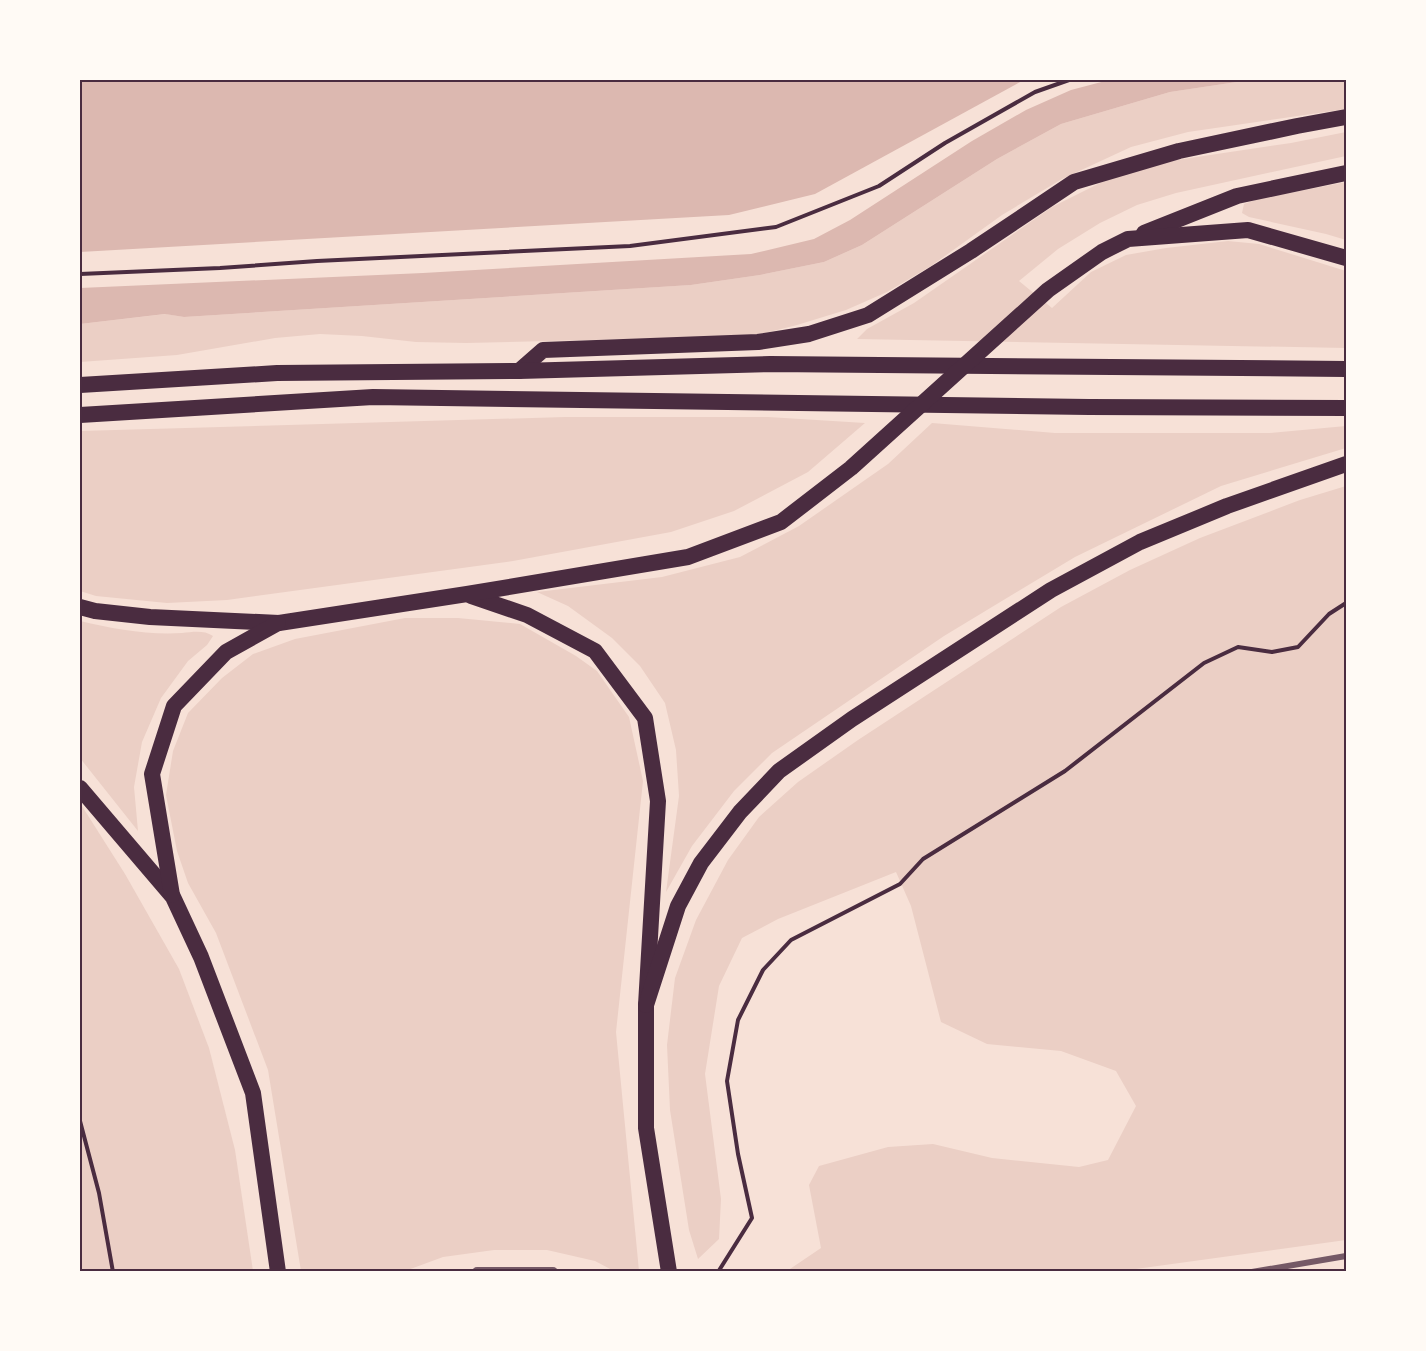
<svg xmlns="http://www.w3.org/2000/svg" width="1426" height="1351" viewBox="0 0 1426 1351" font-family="Poppins,sans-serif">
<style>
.green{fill:#ebcfc5}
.water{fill:#dcb8b0}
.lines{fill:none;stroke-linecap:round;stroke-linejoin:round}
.path{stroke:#4a2c40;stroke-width:4}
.minor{stroke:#755966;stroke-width:6}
.tertiary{stroke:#755966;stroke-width:10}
.trunk{stroke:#4a2c40;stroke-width:16}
.neatline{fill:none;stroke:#4a2c40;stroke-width:2}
</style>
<rect width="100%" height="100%" fill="#f7e1d7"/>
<g class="green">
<path d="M 1250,80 L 1346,80 L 1346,109 L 1188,132 L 1131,147 L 1062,179 L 1002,215 L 931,266 L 887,292 L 846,310 L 797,325 L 753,336 L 466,343 L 416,342 L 362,336 L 320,334 L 275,338 L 177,355 L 80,362 L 80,324 L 166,314 L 184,317 L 691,285 L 760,275 L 824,262 L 862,245 L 997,159 L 1061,124 L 1170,92 Z"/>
<path d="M 1346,132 L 1346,156 L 1176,193 L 1137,205 L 1100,223 L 1058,249 L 1019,281 L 1052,308 L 1091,272 L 1126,255 L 1166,248 L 1228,241 L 1259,244 L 1346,271 L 1346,348 L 857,339 L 867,329 L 914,303 L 1052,207 L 1104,181 L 1170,161 L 1291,143 Z"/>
<path d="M 1346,182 L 1346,240 L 1326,234 L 1249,217 L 1242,213 L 1244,204 L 1258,199 Z"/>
<path d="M 565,417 L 768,417 L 865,423 L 808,472 L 734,511 L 671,532 L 513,561 L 227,600 L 167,603 L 96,596 L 80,591 L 80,431 Z"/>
<path d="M 932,423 L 1055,433 L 1270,433 L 1346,426 L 1346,448 L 1221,486 L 1075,557 L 944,636 L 772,753 L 734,791 L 692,846 L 666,892 L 679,796 L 676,750 L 665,703 L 640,666 L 612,638 L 568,606 L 537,592 L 662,577 L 740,557 L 799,526 L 888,464 Z"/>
<path d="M 1346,486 L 1346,1240 L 1114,1272 L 787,1271 L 821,1248 L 809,1185 L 819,1166 L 888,1147 L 933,1144 L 992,1158 L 1079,1167 L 1108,1160 L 1136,1106 L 1116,1071 L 1061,1051 L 987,1044 L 941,1022 L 911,906 L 896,872 L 778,919 L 742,938 L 719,986 L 705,1074 L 721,1199 L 719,1239 L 698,1259 L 689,1230 L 670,1110 L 667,1045 L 675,978 L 696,920 L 728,860 L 759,817 L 798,782 L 858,740 L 1061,607 L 1130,570 L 1200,538 L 1300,500 Z"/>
<path d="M 405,618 L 458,618 L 520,624 L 576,656 L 597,671 L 629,717 L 643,781 L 616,1032 L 639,1271 L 614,1271 L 595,1261 L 547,1250 L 494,1250 L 443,1257 L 405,1271 L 301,1271 L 268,1070 L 216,933 L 188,883 L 177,851 L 166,795 L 173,751 L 188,713 L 222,678 L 253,654 L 295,639 Z"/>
<path d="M 80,621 C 113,629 147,635 182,633 C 193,632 204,630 213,636 L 207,645 L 188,661 L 161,698 L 142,742 L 134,787 L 138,831 L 80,758 Z"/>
<path d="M 80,803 L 125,874 L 179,969 L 209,1048 L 235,1150 L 253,1271 L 80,1271 Z"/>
</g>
<g class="water">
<path d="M 80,80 L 1024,80 L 815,194 L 729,215 L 80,252 Z"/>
<path d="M 1109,80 L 1250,80 L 1170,92 L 1061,124 L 997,159 L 862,245 L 824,262 L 760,275 L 691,285 L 184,317 L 165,314 L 80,324 L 80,288 L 423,273 L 751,254 L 814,239 L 850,220 L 972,141 L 1026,110 L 1071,90 Z"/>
</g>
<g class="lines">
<g class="path">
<path d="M 80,274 L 220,268 L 317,261 L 630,246 L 776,227 L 879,186 L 945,143 L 1035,92 L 1069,80"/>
<path d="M 80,1121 L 99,1193 L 113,1272"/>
<path d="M 718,1272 L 752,1218 L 738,1154 L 727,1081 L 738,1020 L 763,970 L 791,940 L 900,884 L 923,859 L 1065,771 L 1204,663 L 1238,647 L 1272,652 L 1298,647 L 1329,614 L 1346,603"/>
</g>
<path class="minor" d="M 1252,1272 L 1346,1256"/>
<path class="tertiary" d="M 477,1272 L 553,1272"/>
<g class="trunk">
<path d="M 1144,233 L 1237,196 L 1346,173"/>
<path d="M 519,371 L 543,350 L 758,342 L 809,334 L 868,315 L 971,251 L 1074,182 L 1179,151 L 1297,126 L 1346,117"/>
<path d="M 80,385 L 277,373 L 519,371 L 770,364 L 1346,369"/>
<path d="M 80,415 L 373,397 L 1089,407 L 1346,408"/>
<path d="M 471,596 L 527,615 L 595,651 L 645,718 L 658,801 L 646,1005 L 646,1128 L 669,1272"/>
<path d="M 80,607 L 95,611 L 150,617 L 279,623 L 467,594 L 688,557 L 781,522 L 851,468 L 1048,290 L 1102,252 L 1128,239 L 1248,230 L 1346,258"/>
<path d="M 80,788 L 173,897 L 201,957 L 253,1093 L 278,1272"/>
<path d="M 172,895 L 152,774 L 174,706 L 226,652 L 278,623"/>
<path d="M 646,1005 L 678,906 L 701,863 L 740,812 L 779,771 L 852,719 L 1051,590 L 1140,542 L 1227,506 L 1346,464"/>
</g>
</g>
<rect width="1426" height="1351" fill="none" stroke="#fffaf5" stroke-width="162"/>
<rect x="81" y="81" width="1264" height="1189" class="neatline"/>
</svg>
